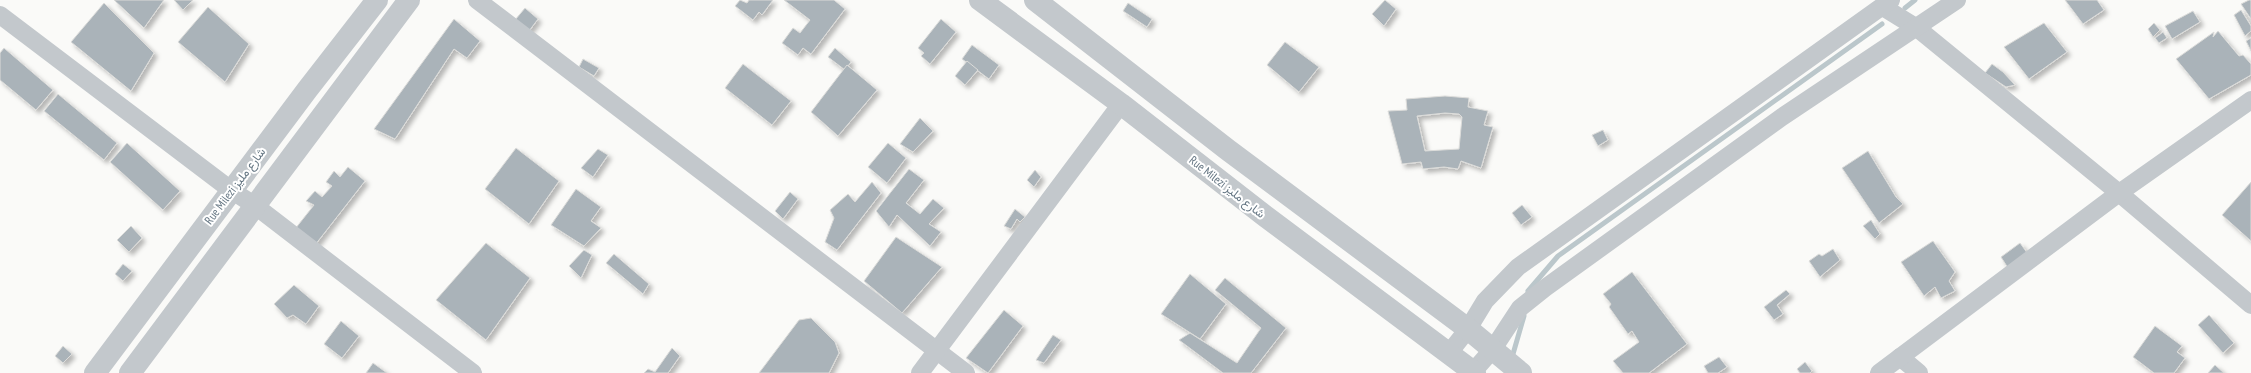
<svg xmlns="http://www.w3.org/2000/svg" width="2251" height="373" viewBox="0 0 2251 373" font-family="'PT Sans Narrow',Vazirmatn,sans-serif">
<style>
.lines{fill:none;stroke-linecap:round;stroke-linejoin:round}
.stream{stroke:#bbc7cb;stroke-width:5}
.building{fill:#aab3b9;stroke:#dcdcda;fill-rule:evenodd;filter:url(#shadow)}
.minor{stroke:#c3c8cc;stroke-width:18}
.tertiary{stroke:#c3c8cc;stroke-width:22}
.labels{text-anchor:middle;stroke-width:4;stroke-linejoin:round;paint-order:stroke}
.street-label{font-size:12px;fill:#657683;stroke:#fff}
</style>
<defs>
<filter id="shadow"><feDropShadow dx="3.5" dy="3.5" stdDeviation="2" flood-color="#0004"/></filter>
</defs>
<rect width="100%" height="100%" fill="#fafaf8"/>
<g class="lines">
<g class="stream">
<path d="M 1905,8 L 1915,0"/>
<path d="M 1528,291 L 1558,256 L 1882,24"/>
<path d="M 1513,354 L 1524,316"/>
</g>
</g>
<g class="building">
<path d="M 114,0 L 164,0 L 144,28 Z"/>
<path d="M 174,0 L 193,0 L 183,10 Z"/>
<path d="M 740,0 L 747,3 L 749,0 L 773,0 L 762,15 L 759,12 L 753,20 L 735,6 Z"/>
<path d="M 784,0 L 834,0 L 845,9 L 811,54 L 803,48 L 798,55 L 782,43 L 793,28 L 800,33 L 810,20 Z"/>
<path d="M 1385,0 L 1396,9 L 1384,26 L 1372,14 Z"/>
<path d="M 2065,0 L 2097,0 L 2104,10 L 2083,24 Z"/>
<path d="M 2249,0 L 2251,0 L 2251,19 L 2241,4 Z"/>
<path d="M 104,3 L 154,53 L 131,91 L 71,42 Z"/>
<path d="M 1128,3 L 1152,19 L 1147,27 L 1123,11 Z"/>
<path d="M 208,7 L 249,44 L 225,82 L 178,42 Z"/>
<path d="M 525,8 L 538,19 L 529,31 L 515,20 Z"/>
<path d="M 2241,10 L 2251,26 L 2251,31 L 2245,36 L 2234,15 Z"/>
<path d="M 2193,11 L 2200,22 L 2172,39 L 2165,26 Z"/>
<path d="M 454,19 L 480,41 L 467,58 L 454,49 L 395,139 L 374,129 Z"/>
<path d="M 941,19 L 956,32 L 930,64 L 921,56 L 924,53 L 918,48 Z"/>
<path d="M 2044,23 L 2067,52 L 2029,79 L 2004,47 Z"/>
<path d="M 2154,23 L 2160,30 L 2153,37 L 2148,29 Z"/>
<path d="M 2218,31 L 2239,56 L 2243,55 L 2251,64 L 2251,75 L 2209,99 L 2176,59 L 2214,32 L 2213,37 Z"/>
<path d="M 2163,32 L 2167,38 L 2159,43 L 2155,38 Z"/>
<path d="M 2251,38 L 2251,51 L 2246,41 Z"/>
<path d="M 1285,42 L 1319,67 L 1299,92 L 1267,65 Z"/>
<path d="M 972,45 L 999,65 L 989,79 L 962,59 Z"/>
<path d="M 4,48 L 53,90 L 36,110 L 0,80 L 0,53 Z"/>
<path d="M 835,48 L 851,62 L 845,70 L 828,57 Z"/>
<path d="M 583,59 L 599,68 L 594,76 L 579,67 Z"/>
<path d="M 967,61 L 978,70 L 965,85 L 955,76 Z"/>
<path d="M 743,64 L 791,101 L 772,125 L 725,88 Z"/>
<path d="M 1992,64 L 2003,72 L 2015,85 L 2006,87 L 1985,73 Z"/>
<path d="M 847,65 L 877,90 L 838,136 L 811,112 Z"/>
<path d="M 58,94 L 117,143 L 104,160 L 44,111 Z"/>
<path d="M 1445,96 L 1469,98 L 1468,107 L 1488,111 L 1484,125 L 1493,127 L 1481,168 L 1461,161 L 1458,169 L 1444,167 L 1423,169 L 1421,162 L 1402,164 L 1388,111 L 1407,110 L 1406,99 ZM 1445,113 L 1459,114 L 1462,117 L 1459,149 L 1425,151 L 1417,116 Z"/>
<path d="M 920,118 L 933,131 L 913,152 L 900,144 Z"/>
<path d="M 1603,130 L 1608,140 L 1598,146 L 1592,135 Z"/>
<path d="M 127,143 L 180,191 L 163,210 L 110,162 Z"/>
<path d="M 888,143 L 906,158 L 887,183 L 868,167 Z"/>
<path d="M 516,148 L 559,181 L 529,224 L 485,189 Z"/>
<path d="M 598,149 L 608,155 L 593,177 L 581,168 Z"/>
<path d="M 1868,151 L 1896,197 L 1903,204 L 1879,223 L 1842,168 Z"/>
<path d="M 348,167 L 365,181 L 315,245 L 295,229 L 314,205 L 306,201 L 315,191 L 322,197 L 332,186 L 326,182 L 334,171 L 340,177 Z"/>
<path d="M 909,169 L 924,180 L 906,203 L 920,214 L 933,199 L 944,208 L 929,224 L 941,232 L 930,246 L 897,215 L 889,227 L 876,211 Z"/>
<path d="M 1035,170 L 1041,177 L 1034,187 L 1027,180 Z"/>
<path d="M 872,182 L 881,193 L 837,250 L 825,242 L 834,218 L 830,210 L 848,194 L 855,202 Z"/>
<path d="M 2251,182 L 2251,241 L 2222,215 Z"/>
<path d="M 576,189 L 601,207 L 591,221 L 601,228 L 584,246 L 551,225 Z"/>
<path d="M 790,192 L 798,199 L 783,219 L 775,211 Z"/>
<path d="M 1522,205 L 1532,217 L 1521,225 L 1512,213 Z"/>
<path d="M 1015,209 L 1025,217 L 1020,222 L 1017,219 L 1011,229 L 1004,226 Z"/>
<path d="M 1871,220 L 1880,234 L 1875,239 L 1863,226 Z"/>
<path d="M 131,226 L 142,238 L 129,252 L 117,240 Z"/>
<path d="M 896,237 L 942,267 L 902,313 L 864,281 Z"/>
<path d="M 1933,241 L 1955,272 L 1949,281 L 1955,291 L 1941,298 L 1935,287 L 1924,296 L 1901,262 Z"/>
<path d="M 486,243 L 530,278 L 486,340 L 436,300 Z"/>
<path d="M 2020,243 L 2028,254 L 2008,268 L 2001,257 Z"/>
<path d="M 1833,249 L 1840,260 L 1820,277 L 1809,261 L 1819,254 L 1822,256 Z"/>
<path d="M 584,250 L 592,255 L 581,278 L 569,266 Z"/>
<path d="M 614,254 L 649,284 L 643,294 L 606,263 Z"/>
<path d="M 123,264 L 132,271 L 123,281 L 115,274 Z"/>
<path d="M 1632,272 L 1687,344 L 1649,373 L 1623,373 L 1613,361 L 1639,342 L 1632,331 L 1628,334 L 1609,307 L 1611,304 L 1603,294 Z"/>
<path d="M 1190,274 L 1226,304 L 1200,339 L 1161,314 Z"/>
<path d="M 1225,278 L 1286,328 L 1251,373 L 1223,373 L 1179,340 L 1190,333 L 1237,363 L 1261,328 L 1215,290 Z"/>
<path d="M 294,285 L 319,306 L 306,324 L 293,315 L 287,318 L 274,304 Z"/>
<path d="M 1786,290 L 1790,294 L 1777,305 L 1783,314 L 1774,320 L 1764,307 Z"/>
<path d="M 1004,310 L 1023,326 L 988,373 L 966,358 Z"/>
<path d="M 2209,315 L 2234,343 L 2223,353 L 2198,325 Z"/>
<path d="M 811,318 L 835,342 L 839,353 L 829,373 L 759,373 L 799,320 Z"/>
<path d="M 341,321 L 359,336 L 342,358 L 324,344 Z"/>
<path d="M 2155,326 L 2182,346 L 2177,352 L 2185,358 L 2174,373 L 2154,373 L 2133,357 Z"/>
<path d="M 1053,335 L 1061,340 L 1044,363 L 1036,360 Z"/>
<path d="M 63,346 L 72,354 L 63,363 L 55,356 Z"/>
<path d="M 672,348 L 680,356 L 668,373 L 644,373 L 648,369 L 655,372 Z"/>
<path d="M 1719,357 L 1727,367 L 1718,373 L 1708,373 L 1704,366 Z"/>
<path d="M 1805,362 L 1812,371 L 1810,373 L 1800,373 L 1797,369 Z"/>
<path d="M 373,363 L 387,373 L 366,373 Z"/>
<path d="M 2215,365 L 2224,373 L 2208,373 Z"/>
</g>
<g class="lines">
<g class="minor">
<path d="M 477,0 L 966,373"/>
<path d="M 1883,7 L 1917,28 L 2119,193 L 2251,305"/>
<path d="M 0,15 L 231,190 L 254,205 L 473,373"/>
<path d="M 1449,353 L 1468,329 L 1485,301 L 1518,267 L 1891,0"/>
<path d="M 1900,357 L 1919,373"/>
<path d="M 920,373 L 1121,104"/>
<path d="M 1472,373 L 1493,349 L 1520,308 L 1545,288 L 1782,117 L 1957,0"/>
<path d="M 1879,373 L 2119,193 L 2251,100"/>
</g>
<g class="tertiary">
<path d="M 980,0 L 1121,104 L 1265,216 L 1475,373"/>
<path d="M 1035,0 L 1228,150 L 1468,329 L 1521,373"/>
<path d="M 95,373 L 307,90 L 377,0"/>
<path d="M 130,373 L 409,0"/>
</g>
</g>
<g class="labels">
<g class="street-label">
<text transform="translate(235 186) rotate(-53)" y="4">Rue Milezi شارع مليز</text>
<text transform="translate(1227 187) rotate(38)" y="4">Rue Milezi شارع مليز</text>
</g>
</g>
</svg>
